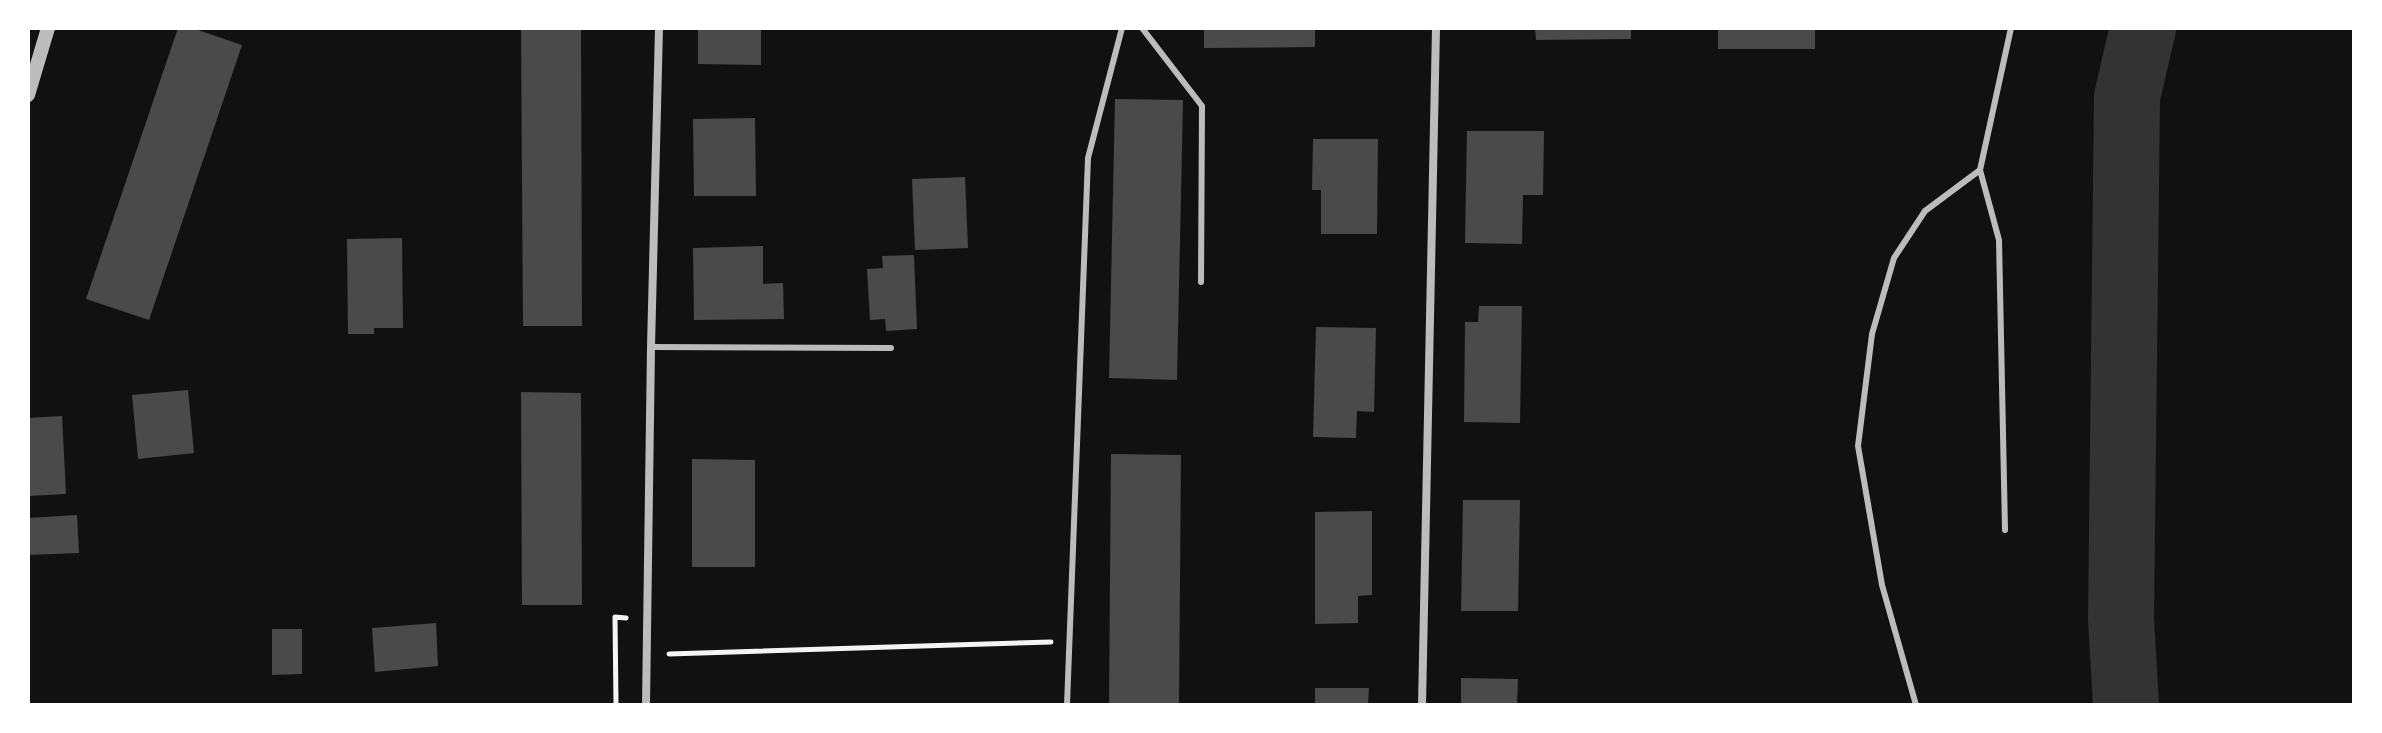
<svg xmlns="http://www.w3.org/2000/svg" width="2382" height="733" viewBox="0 0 2382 733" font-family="'DejaVu Sans',sans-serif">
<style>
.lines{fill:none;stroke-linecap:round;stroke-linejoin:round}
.river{stroke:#333;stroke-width:66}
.building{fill:#4a4a4a}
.path{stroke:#f5f5f5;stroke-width:5}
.service{stroke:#bcbcbc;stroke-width:6}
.minor{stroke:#bcbcbc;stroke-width:8}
.tertiary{stroke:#bcbcbc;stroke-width:14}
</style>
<rect width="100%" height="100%" fill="#111"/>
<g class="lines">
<path class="river" d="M 2126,705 L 2121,619 L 2127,97 L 2143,28"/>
</g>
<g class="building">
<path d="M 178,28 L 192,28 L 242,45 L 149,320 L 86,299 Z"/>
<path d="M 521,28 L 581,28 L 582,326 L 523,326 Z"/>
<path d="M 698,28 L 761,28 L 761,65 L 698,64 Z"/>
<path d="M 1204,28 L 1315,28 L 1315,47 L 1204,48 Z"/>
<path d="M 1535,28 L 1631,28 L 1631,39 L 1536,40 Z"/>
<rect x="1718" y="28" width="97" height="21"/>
<path d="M 1115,99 L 1183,100 L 1177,380 L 1109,378 Z"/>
<path d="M 755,118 L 756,196 L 694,196 L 693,119 Z"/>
<path d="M 1467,131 L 1544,131 L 1543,195 L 1523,195 L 1522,244 L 1465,243 Z"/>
<path d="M 1313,139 L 1378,139 L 1377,234 L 1321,234 L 1321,190 L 1312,190 Z"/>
<path d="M 965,177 L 968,248 L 915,250 L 912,179 Z"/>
<path d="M 402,238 L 403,328 L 374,328 L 374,334 L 348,334 L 347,239 Z"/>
<path d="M 763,246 L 763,284 L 783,283 L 784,319 L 694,320 L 693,248 Z"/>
<path d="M 914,255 L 917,329 L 886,331 L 885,319 L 870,320 L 867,269 L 883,268 L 882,256 Z"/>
<path d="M 1479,306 L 1522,306 L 1520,423 L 1464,422 L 1465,322 L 1478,322 Z"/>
<path d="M 1316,327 L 1376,328 L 1374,412 L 1357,411 L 1356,438 L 1313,437 Z"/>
<path d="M 188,390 L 194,453 L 138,459 L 132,395 Z"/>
<path d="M 521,392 L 581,393 L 582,605 L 522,605 Z"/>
<path d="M 62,416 L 66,494 L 28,496 L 28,418 Z"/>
<path d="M 1111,454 L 1181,455 L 1179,705 L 1109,705 Z"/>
<path d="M 692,459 L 755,460 L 755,567 L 692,567 Z"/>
<path d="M 1463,500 L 1520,500 L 1518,611 L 1461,611 Z"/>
<path d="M 1372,511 L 1372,595 L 1358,596 L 1358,623 L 1315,624 L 1315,512 Z"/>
<path d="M 77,515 L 79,553 L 28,555 L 28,518 Z"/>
<path d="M 436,623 L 438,666 L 375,672 L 372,628 Z"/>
<path d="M 272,629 L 302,629 L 302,674 L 272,675 Z"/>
<path d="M 1461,678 L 1518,679 L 1517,705 L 1461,705 Z"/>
<path d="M 1315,688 L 1369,688 L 1368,705 L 1315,705 Z"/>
</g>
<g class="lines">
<g class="path">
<path d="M 669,654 L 1051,642"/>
<path d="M 616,705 L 615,617 L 626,618"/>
</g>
<g class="service">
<path d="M 1142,28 L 1202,106 L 1201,282"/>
<path d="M 1980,170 L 1999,240 L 2005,530"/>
<path d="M 651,347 L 891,348"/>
<path d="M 1067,705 L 1088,158 L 1122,28"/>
<path d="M 1916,705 L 1882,585 L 1858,446 L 1872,334 L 1894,258 L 1925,211 L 1980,170 L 2011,28"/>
</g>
<g class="minor">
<path d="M 646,705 L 651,347 L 659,28"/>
<path d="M 1422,705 L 1436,28"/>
</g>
<path class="tertiary" d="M 28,95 L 48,28"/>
</g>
<rect width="2382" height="733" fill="none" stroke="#ffffff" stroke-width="60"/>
</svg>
